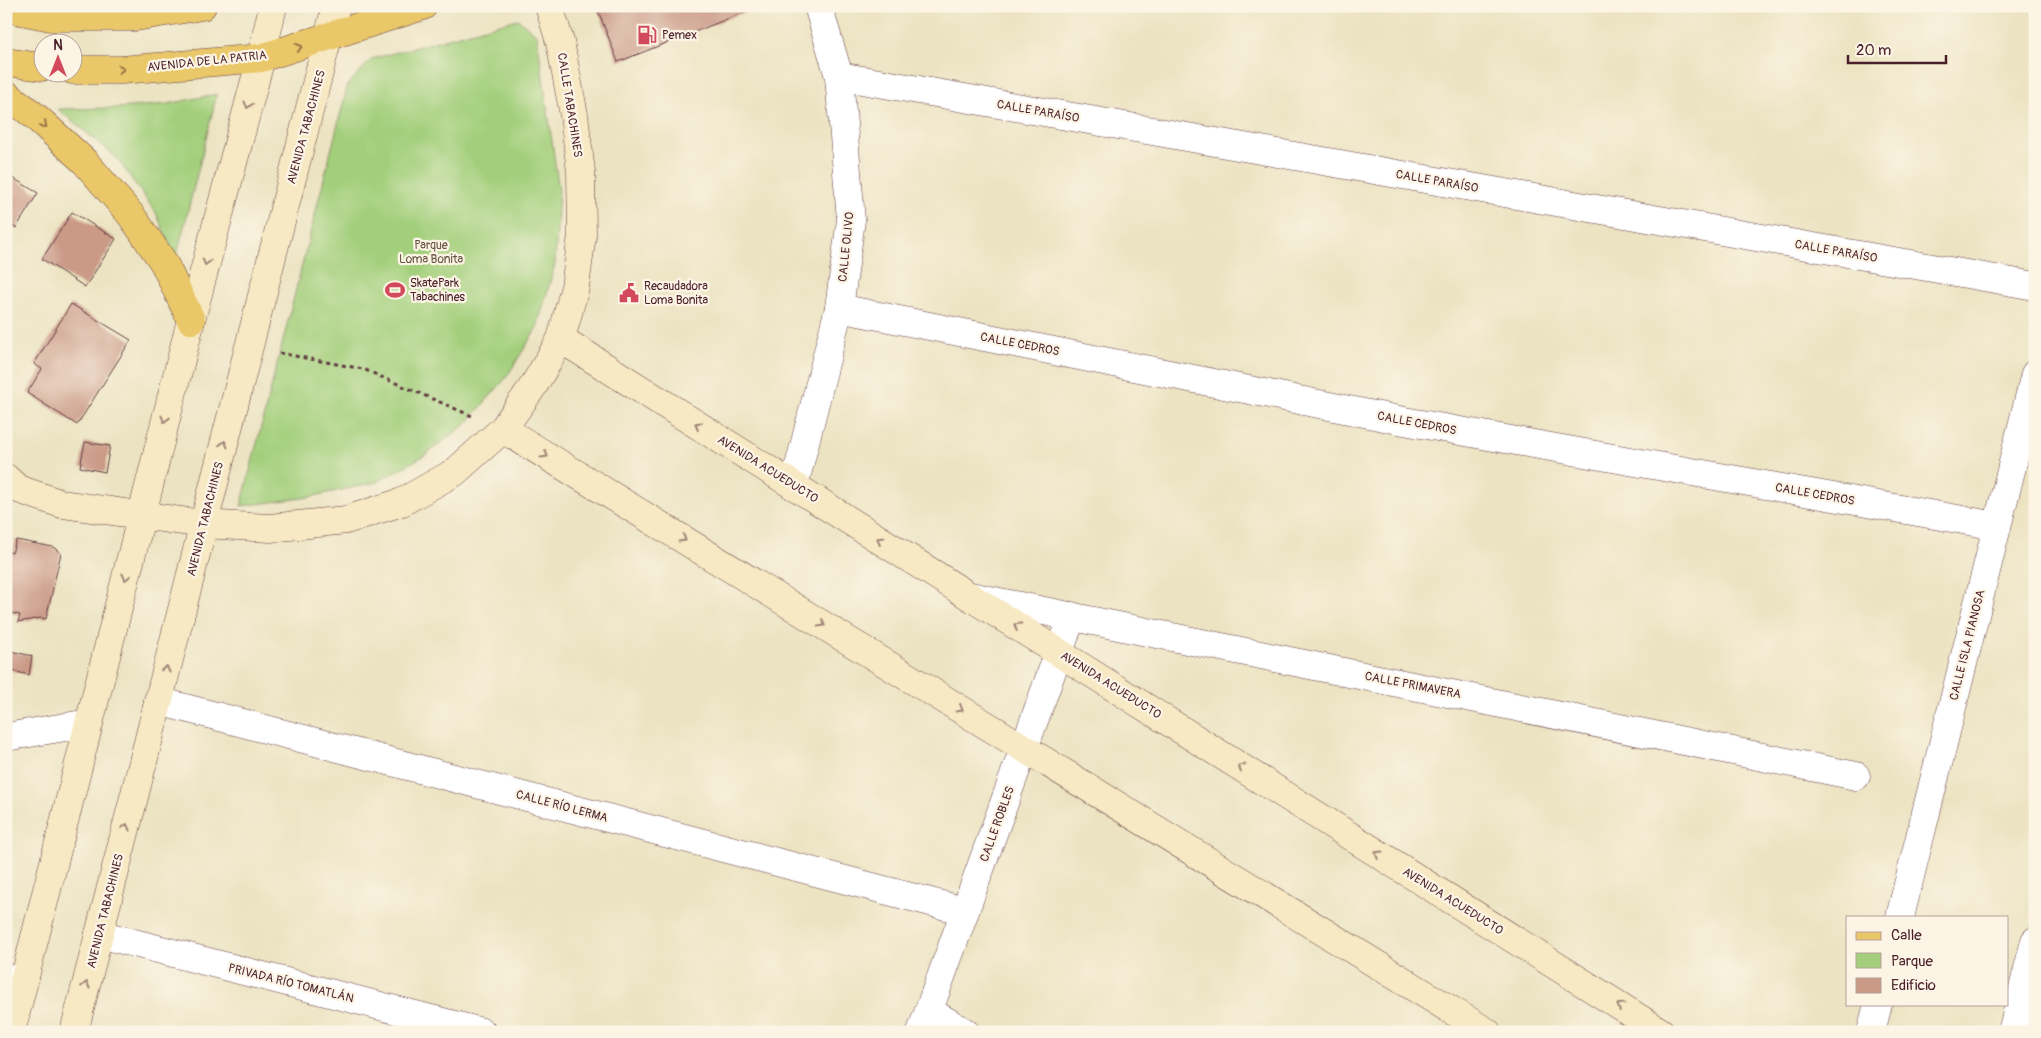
<svg xmlns="http://www.w3.org/2000/svg" width="2041" height="1038" viewBox="0 0 2041 1038" font-family="Pangolin,sans-serif">
<style>
.green{fill:#a3cf7c;stroke:#767754}
.building{fill:#ca9a87}
.lines{fill:none;stroke-linecap:round;stroke-linejoin:round}
.street-casing{stroke:#623c42;stroke-width:29}
.secondary-casing{stroke:#623c42;stroke-width:29}
.primary-casing{stroke:#623c42;stroke-width:29}
.path{stroke:#623c42;stroke-width:3;stroke-dasharray:4 4;stroke-linecap:butt}
.street{stroke:#fff;stroke-width:28}
.secondary{stroke:#f7e9c3;stroke-width:28}
.primary{stroke:#eac769;stroke-width:28}
.oneway{stroke:#9a734a}
.oneway2{stroke:#a08477}
.labels{text-anchor:middle;stroke-width:4.5;stroke-linejoin:round;paint-order:stroke}
.poi-label{font-size:12px;fill:#4a1f2b;stroke:#fcf5e5;text-anchor:start}
.street-label{font-size:12px;fill:#4a1f2b;stroke:#fcf5e5}
.park-label{font-size:12px;fill:#655443;stroke:#fcf5e5}
</style>
<rect width="100%" height="100%" fill="#fcf5e5"/>
<filter id="ink" filterUnits="userSpaceOnUse"><feTurbulence type="fractalNoise" baseFrequency=".02" numOctaves="2"/><feDisplacementMap in="SourceGraphic" scale="10" xChannelSelector="R" yChannelSelector="G"/><feConvolveMatrix kernelMatrix="1 2 1 2 8 2 1 2 1" color-interpolation-filters="sRGB"/></filter>
<filter id="wash" filterUnits="userSpaceOnUse"><feTurbulence type="fractalNoise" baseFrequency=".0096" numOctaves="4" result="noise"/><feDisplacementMap in="SourceGraphic" scale="20" xChannelSelector="R" yChannelSelector="G"/><feGaussianBlur stdDeviation="1.12" result="paint"/><feColorMatrix in="noise" values="0 0 0 0 0 0 0 0 0 0 0 0 0 0 0 0 0 1.4 0 .05"/><feComposite in="paint" operator="in"/></filter>
<g filter="url(#wash)">
<rect width="100%" height="100%" fill="#ebe3c1"/>
<g class="green">
<path d="M 518,19 L 537,35 L 559,191 L 555,264 L 537,328 L 506,378 L 466,424 L 425,455 L 377,482 L 310,497 L 241,506 L 348,84 L 372,59 Z"/>
<path d="M 217,94 L 176,259 L 156,213 L 116,157 L 58,109 L 118,108 L 168,104 Z"/>
</g>
<g id="blocks">
<g class="building">
<path d="M 601,6 L 760,6 L 618,62 L 597,8 Z"/>
<path d="M 6,174 L 38,193 L 16,228 L 6,222 Z"/>
<path d="M 72,212 L 116,239 L 85,287 L 42,259 Z"/>
<path d="M 71,304 L 131,340 L 77,425 L 27,393 L 42,369 L 34,364 Z"/>
<path d="M 85,442 L 110,446 L 105,472 L 80,467 Z"/>
<path d="M 16,540 L 53,547 L 61,553 L 46,619 L 41,618 L 18,622 L 20,615 L 11,613 L 9,624 L 6,624 L 6,551 L 12,553 Z"/>
<path d="M 6,650 L 32,656 L 29,675 L 9,670 L 6,677 Z"/>
</g>
</g>
</g>
<g filter="url(#ink)">
<use href="#blocks" fill-opacity="0" stroke="#623c42" stroke-width="1"/>
<g class="lines">
<defs>
<g id="street">
<path d="M 839,76 L 2035,286"/>
<path d="M 839,308 L 1404,421 L 1997,526"/>
<path d="M 794,486 L 839,308 L 851,220 L 839,76 L 818,6"/>
<path d="M 970,596 L 1856,776"/>
<path d="M 158,701 L 965,911"/>
<path d="M 6,737 L 89,723"/>
<path d="M 1900,917 L 2035,374"/>
<path d="M 99,934 L 482,1032"/>
<path d="M 6,980 L 25,977"/>
<path d="M 929,1011 L 965,1032"/>
<path d="M 921,1032 L 1072,616"/>
<path d="M 1871,1032 L 1878,1004"/>
<path d="M 2012,1032 L 2035,941"/>
</g>
<g id="secondary">
<path d="M 561,339 L 1661,1032"/>
<path d="M 503,429 L 1487,1032"/>
<path d="M 6,478 L 18,489 L 62,504 L 203,524 L 270,528 L 346,520 L 402,502 L 455,472 L 503,429 L 534,385 L 561,339 L 575,287 L 582,235 L 581,172 L 574,115 L 560,42 L 549,6"/>
<path d="M 11,1032 L 191,320 L 261,58 L 273,6"/>
<path d="M 74,1032 L 336,6"/>
</g>
<g id="primary">
<path d="M 6,8 L 51,17 L 136,17 L 202,6"/>
<path d="M 6,62 L 42,67"/>
<path d="M 72,70 L 122,70 L 261,58 L 423,6"/>
<path d="M 6,94 L 36,117 L 85,162 L 131,215 L 164,263 L 191,320"/>
</g>
</defs>
<use href="#street" class="street-casing"/>
<use href="#secondary" class="secondary-casing"/>
<use href="#primary" class="primary-casing"/>
<path class="path" d="M 279,353 L 363,369 L 472,416"/>
<use href="#street" class="street"/>
<use href="#secondary" class="secondary"/>
<use href="#primary" class="primary"/>
</g>
<defs><path id="oneway-chevron" d="M-2-3.5L2.5 0L-2 3.5" fill="none" stroke-width="1.6" stroke-linecap="round" stroke-linejoin="round" transform="scale(1.25)"/></defs>
<g class="oneway">
<use href="#oneway-chevron" transform="translate(299 47) rotate(-17)"/>
<use href="#oneway-chevron" transform="translate(121 69) rotate(-2)"/>
<use href="#oneway-chevron" transform="translate(44 125) rotate(42)"/>
</g>
<g class="oneway2">
<use href="#oneway-chevron" transform="translate(248 105) rotate(105)"/>
<use href="#oneway-chevron" transform="translate(206 262) rotate(105)"/>
<use href="#oneway-chevron" transform="translate(165 419) rotate(104)"/>
<use href="#oneway-chevron" transform="translate(698 425) rotate(-148)"/>
<use href="#oneway-chevron" transform="translate(224 444) rotate(-75)"/>
<use href="#oneway-chevron" transform="translate(545 455) rotate(31)"/>
<use href="#oneway-chevron" transform="translate(683 539) rotate(31)"/>
<use href="#oneway-chevron" transform="translate(880 540) rotate(-148)"/>
<use href="#oneway-chevron" transform="translate(126 577) rotate(104)"/>
<use href="#oneway-chevron" transform="translate(822 624) rotate(31)"/>
<use href="#oneway-chevron" transform="translate(1017 626) rotate(-148)"/>
<use href="#oneway-chevron" transform="translate(166 669) rotate(-76)"/>
<use href="#oneway-chevron" transform="translate(960 709) rotate(31)"/>
<use href="#oneway-chevron" transform="translate(1241 767) rotate(-148)"/>
<use href="#oneway-chevron" transform="translate(126 827) rotate(-76)"/>
<use href="#oneway-chevron" transform="translate(1378 854) rotate(-148)"/>
<use href="#oneway-chevron" transform="translate(86 985) rotate(-76)"/>
<use href="#oneway-chevron" transform="translate(1620 1006) rotate(-148)"/>
</g>
</g>
<defs>
<symbol id="fuel-bare" viewBox="-9 -9 18 18"><path d="M-5.5-6h7V0h2V4h1.3V-2.5L3-4.5l.8-.8L6-3V5H2.5V1h-1V6h-7ZM-4.2-4.7v3.2H.2V-4.7Z" fill="#d1495b" stroke="#fcf5e5" stroke-width="2.5" paint-order="stroke"/></symbol>
<symbol id="stadium-bare" viewBox="-9 -9 18 18"><path d="M0-5a6.5 5 0 1 0 0 10a6.5 5 0 1 0 0-10ZM-3.5-1.8h7v3.6h-7Z" fill="#d1495b" stroke="#fcf5e5" stroke-width="2.5" paint-order="stroke"/></symbol>
<symbol id="civic-bare" viewBox="-9 -9 18 18"><path d="M-.6-6.5H3V-4.5H.6V-3L4-1V1h2V6H-6V1h2V-1L-.6-3ZM-1.2 2.5V6h2.4V2.5Z" fill="#d1495b" stroke="#fcf5e5" stroke-width="2.5" paint-order="stroke"/></symbol>
</defs>
<g fill-rule="evenodd">
<use href="#fuel-bare" x="633" y="21" width="28" height="28"/>
<use href="#stadium-bare" x="381" y="276" width="28" height="28"/>
<use href="#civic-bare" x="615" y="279" width="28" height="28"/>
</g>
<g class="labels">
<g class="poi-label">
<text x="662" y="39">Pemex</text>
<text x="410" y="287">SkatePark<tspan x="410" dy="14">Tabachines</tspan></text>
<text x="644" y="290">Recaudadora<tspan x="644" dy="14">Loma Bonita</tspan></text>
</g>
<g class="street-label">
<text transform="translate(207 61) rotate(-6)" y="4">AVENIDA DE LA PATRIA</text>
<text transform="translate(570 105) rotate(81)" y="4">CALLE TABACHINES</text>
<text transform="translate(1038 111) rotate(10)" y="4">CALLE PARAÍSO</text>
<text transform="translate(306 127) rotate(-75)" y="4">AVENIDA TABACHINES</text>
<text transform="translate(1437 181) rotate(10)" y="4">CALLE PARAÍSO</text>
<text transform="translate(846 247) rotate(-84)" y="4">CALLE OLIVO</text>
<text transform="translate(1836 251) rotate(10)" y="4">CALLE PARAÍSO</text>
<text transform="translate(1020 344) rotate(11)" y="4">CALLE CEDROS</text>
<text transform="translate(1417 423) rotate(11)" y="4">CALLE CEDROS</text>
<text transform="translate(768 469) rotate(32)" y="4">AVENIDA ACUEDUCTO</text>
<text transform="translate(1815 494) rotate(10)" y="4">CALLE CEDROS</text>
<text transform="translate(205 519) rotate(-76)" y="4">AVENIDA TABACHINES</text>
<text transform="translate(1967 645) rotate(-76)" y="4">CALLE ISLA PIANOSA</text>
<text transform="translate(1111 685) rotate(32)" y="4">AVENIDA ACUEDUCTO</text>
<text transform="translate(1413 685) rotate(11)" y="4">CALLE PRIMAVERA</text>
<text transform="translate(562 806) rotate(15)" y="4">CALLE RÍO LERMA</text>
<text transform="translate(997 824) rotate(-70)" y="4">CALLE ROBLES</text>
<text transform="translate(1453 901) rotate(32)" y="4">AVENIDA ACUEDUCTO</text>
<text transform="translate(105 911) rotate(-76)" y="4">AVENIDA TABACHINES</text>
<text transform="translate(291 983) rotate(14)" y="4">PRIVADA RÍO TOMATLÁN</text>
</g>
<g class="park-label">
<text x="431" y="249">Parque<tspan x="431" dy="14">Loma Bonita</tspan></text>
</g>
</g>
<rect width="2041" height="1038" fill="none" stroke="#fcf5e5" stroke-width="25"/>
<rect x="1846" y="916" width="162" height="90" fill="#fcf5e5" stroke="#b59f9b"/>
<rect x="1856" y="932" width="25" height="8" fill="#eac769" stroke="#b59f9b"/>
<text x="1891" y="940" font-size="15" fill="#4a1f2b">Calle</text>
<rect x="1856" y="953" width="25" height="15" fill="#a3cf7c" stroke="#b59f9b"/>
<text x="1891" y="966" font-size="15" fill="#4a1f2b">Parque</text>
<rect x="1856" y="978" width="25" height="15" fill="#ca9a87" stroke="#b59f9b"/>
<text x="1891" y="990" font-size="15" fill="#4a1f2b">Edificio</text>
<g transform="translate(58 58)"><circle r="24" fill="#fcf5e5" stroke="#b59f9b"/>
<path d="M0-4L9 19L0 12L-9 19Z" fill="#d1495b"/>
<text y="-8" font-size="14" font-weight="bold" text-anchor="middle" fill="#4a1f2b">N</text>
</g>
<path d="M1848 55v8h98v-8" fill="none" stroke="#4a1f2b" stroke-width="2.5"/>
<text x="1856" y="55" font-size="15" fill="#4a1f2b" stroke="#fcf5e5" stroke-width="4" paint-order="stroke">20 m</text>
</svg>
